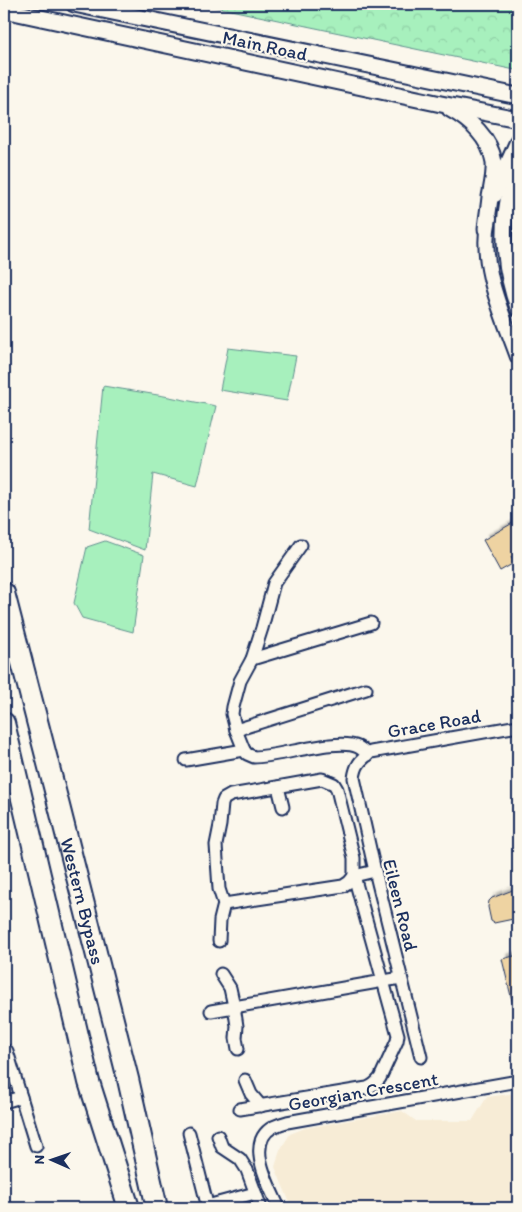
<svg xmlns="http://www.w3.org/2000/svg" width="522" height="1212" viewBox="0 0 522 1212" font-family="Itim,sans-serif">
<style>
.built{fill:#f7ecd6}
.park{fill:url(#park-crowns);stroke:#61908e}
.garden{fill:#a7f0bd;stroke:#61908e}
.building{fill:#eed3a2;stroke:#1b2f5e;filter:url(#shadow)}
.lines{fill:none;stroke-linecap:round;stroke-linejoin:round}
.minor-casing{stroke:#1b2f5e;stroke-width:15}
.tertiary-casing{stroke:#1b2f5e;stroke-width:18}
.secondary-casing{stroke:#1b2f5e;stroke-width:19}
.motorway-casing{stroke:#1b2f5e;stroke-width:24}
.minor{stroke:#fbf7ec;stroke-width:11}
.tertiary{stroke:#fbf7ec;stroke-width:14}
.secondary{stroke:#fbf7ec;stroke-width:15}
.motorway{stroke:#fbf7ec;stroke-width:20}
.labels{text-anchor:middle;stroke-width:4.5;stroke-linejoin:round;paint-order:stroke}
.street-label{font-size:19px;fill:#1b2f5e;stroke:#fbf7ec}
</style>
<defs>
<pattern id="park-crowns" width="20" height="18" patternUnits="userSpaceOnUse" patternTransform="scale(1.25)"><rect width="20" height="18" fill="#a7f0bd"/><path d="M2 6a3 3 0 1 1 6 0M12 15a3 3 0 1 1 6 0" fill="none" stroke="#8fcea5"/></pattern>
<filter id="shadow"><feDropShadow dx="4.5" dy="-4.5" stdDeviation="1" flood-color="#0004"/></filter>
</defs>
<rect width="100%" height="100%" fill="#fbf7ec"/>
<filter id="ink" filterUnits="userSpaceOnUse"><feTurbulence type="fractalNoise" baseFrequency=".02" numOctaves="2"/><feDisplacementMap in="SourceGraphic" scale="10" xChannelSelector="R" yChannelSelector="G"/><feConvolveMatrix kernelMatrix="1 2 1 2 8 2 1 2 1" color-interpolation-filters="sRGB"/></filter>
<g filter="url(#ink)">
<path class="built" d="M 518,1093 L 518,1208 L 292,1208 L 275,1167 L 280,1150 L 290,1134 L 305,1128 L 402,1111 L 416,1121 L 472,1121 L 487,1097 Z"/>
<path class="park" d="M 202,4 L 518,4 L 518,67 L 515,70 Z"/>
<g class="garden">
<path d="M 228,348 L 296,356 L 287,401 L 220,390 Z"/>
<path d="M 103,386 L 164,396 L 216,406 L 197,486 L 153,474 L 145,550 L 89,529 Z"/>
<path d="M 105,541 L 144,555 L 133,632 L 82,618 L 74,603 L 87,547 Z"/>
</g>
<g class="building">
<path d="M 518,520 L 518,553 L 511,557 L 514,563 L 500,571 L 483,540 Z"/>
<path d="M 518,888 L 518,918 L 494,923 L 491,921 L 488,907 L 489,901 L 492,898 Z"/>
<path d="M 518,955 L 518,1013 L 515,1013 L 502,959 Z"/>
</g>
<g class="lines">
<defs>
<g id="minor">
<path d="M 301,545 L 274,583 L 262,628 L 252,659 L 240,681 L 233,707 L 232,714 L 236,730 L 244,750 L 247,754 L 254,757 C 279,757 338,737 358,747 C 362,749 365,752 368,755"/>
<path d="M 252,659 L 371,623"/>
<path d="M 236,730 L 366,689"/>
<path d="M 186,760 L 244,750"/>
<path d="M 278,787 L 283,807"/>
<path d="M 224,904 L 343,886 L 349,882 L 354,876 L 375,871"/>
<path d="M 219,941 L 220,920 L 224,904 L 219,889 L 216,845 L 220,825 L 222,804 L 224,799 L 231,795 L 322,779 L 334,784 L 337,789 L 354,858 L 354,876 L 398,1035 L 397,1041 L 380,1078 C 376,1083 373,1086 367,1088 L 240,1109"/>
<path d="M 221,974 L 230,988 L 234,1006 L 237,1026 L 236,1038 L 238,1049"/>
<path d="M 211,1011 L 401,978"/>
<path d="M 7,1051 L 21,1097"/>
<path d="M 421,1057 L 375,871 L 354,778 C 356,764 360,761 371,752 L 518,726"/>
<path d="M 245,1080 L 251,1094 L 261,1106"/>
<path d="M 4,1102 L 21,1097 L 36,1146"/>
<path d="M 189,1133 L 208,1208"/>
<path d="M 218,1136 L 222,1147 L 240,1159 L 247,1170 L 261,1208"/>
<path d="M 207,1206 L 255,1193"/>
<path d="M 279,1208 C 270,1187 244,1143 273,1127 C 277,1125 283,1123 287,1122 L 518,1081"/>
</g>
<g id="tertiary">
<path d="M 518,169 C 515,177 511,186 509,194 C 500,232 505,273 518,309"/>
<path d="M 495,195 L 501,178 L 518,140"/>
<path d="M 489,218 C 478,264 503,315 518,357"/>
</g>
<g id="secondary">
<path d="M 74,4 L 518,96"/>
<path d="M 4,10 L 441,104 L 518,119"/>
<path d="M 450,109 C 470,120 490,138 494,162 C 495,174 492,186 490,197 C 489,208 487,218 486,229"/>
</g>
<g id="motorway">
<path id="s1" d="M 4,593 L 59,806 L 128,1079 L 157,1208"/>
<path d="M 4,723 L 89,1082 L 129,1208"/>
</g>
</defs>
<use href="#minor" class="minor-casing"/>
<use href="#tertiary" class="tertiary-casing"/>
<use href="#secondary" class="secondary-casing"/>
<use href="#motorway" class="motorway-casing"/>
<use href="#minor" class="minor"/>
<use href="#tertiary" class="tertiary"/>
<use href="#secondary" class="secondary"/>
<use href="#motorway" class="motorway"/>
</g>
</g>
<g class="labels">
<g class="street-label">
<text transform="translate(265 45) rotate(12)" y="7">Main Road</text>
<text transform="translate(434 723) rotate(-10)" y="7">Grace Road</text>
<text dy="7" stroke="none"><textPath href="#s1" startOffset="318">Western Bypass</textPath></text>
<text transform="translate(401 905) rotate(76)" y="7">Eileen Road</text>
<text transform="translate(363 1091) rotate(-10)" y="7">Georgian Crescent</text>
</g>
</g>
<rect width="522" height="1212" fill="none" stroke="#fbf7ec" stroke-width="20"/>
<rect x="10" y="10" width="502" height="1192" fill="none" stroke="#1b2f5e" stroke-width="2" filter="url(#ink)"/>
<g transform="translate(52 1160) rotate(272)" stroke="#fbf7ec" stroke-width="4" paint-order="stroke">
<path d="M0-4L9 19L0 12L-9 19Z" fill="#1b2f5e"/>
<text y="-8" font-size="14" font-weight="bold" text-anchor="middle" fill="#1b2f5e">N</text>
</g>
</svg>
